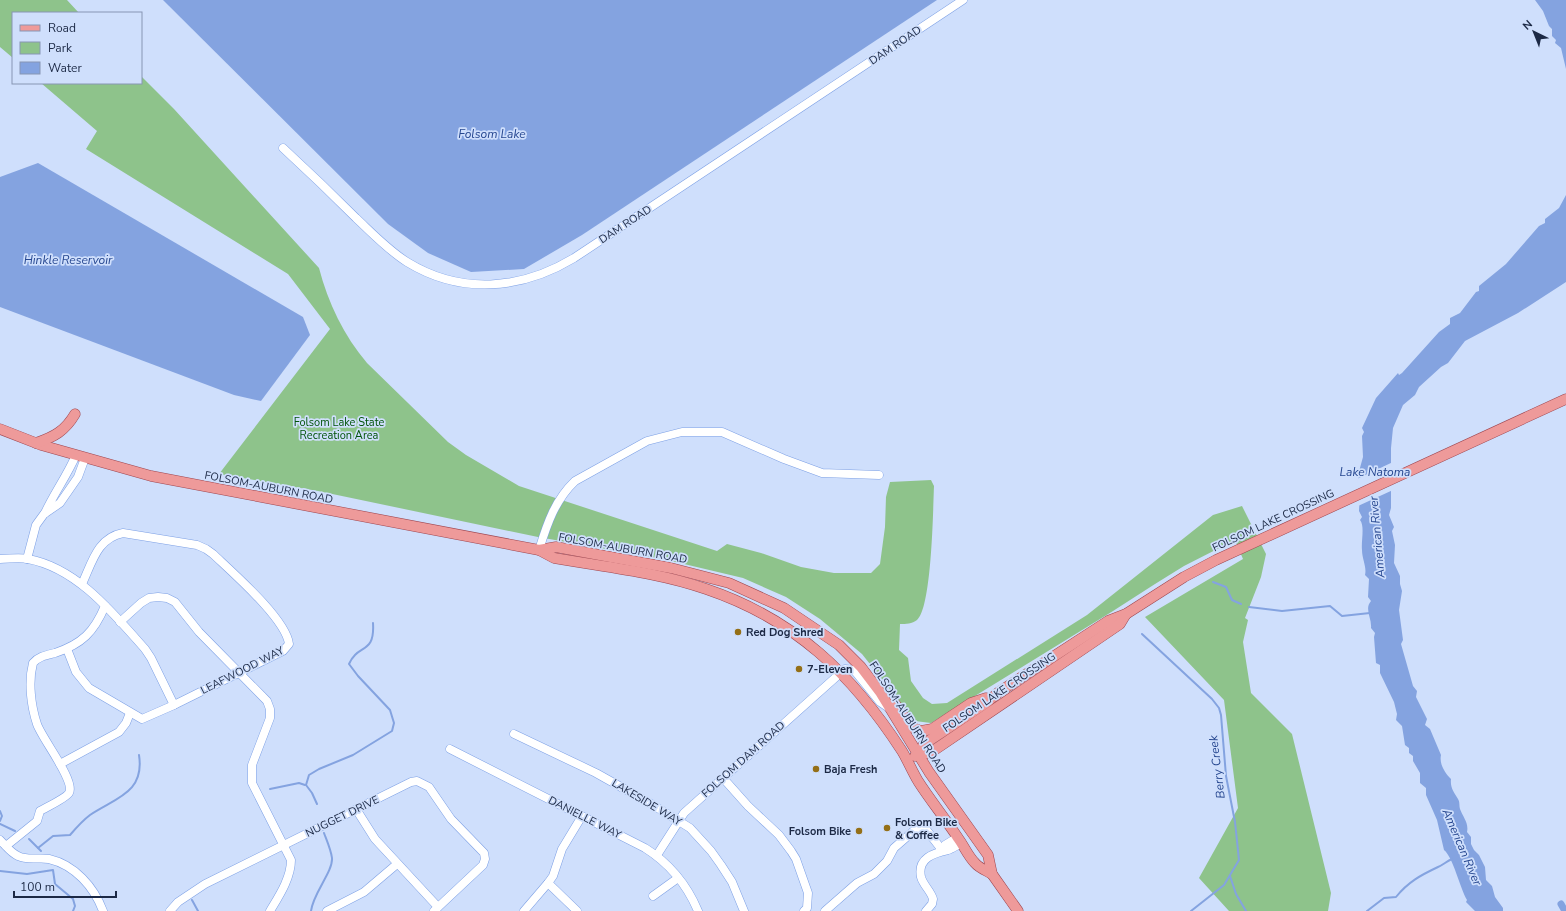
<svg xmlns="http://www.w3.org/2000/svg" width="1566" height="911" viewBox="0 0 1566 911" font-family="'Nunito Sans',sans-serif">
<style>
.green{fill:#8ec38b}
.water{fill:#84a3e0}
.pier{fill:#cfdffc}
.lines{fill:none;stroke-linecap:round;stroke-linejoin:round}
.stream{stroke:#84a3e0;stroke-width:2}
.canal{stroke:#84a3e0;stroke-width:7}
.minor-casing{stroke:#7da0e5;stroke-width:9}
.major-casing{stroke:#9d4650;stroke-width:11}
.minor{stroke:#fff;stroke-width:8}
.major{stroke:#ee9a9a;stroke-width:10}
.poi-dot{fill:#946f17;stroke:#cfdffc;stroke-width:1.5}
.labels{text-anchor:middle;stroke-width:3.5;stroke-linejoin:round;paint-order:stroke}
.street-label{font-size:11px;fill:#1c2945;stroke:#cfdffc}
.park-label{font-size:11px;fill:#005307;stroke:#cfdffc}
.poi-label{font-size:11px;font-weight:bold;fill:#1c2945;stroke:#cfdffc;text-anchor:start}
.water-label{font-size:12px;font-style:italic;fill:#264790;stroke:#cfdffc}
</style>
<rect width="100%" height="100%" fill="#cfdffc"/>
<g class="green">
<path d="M 0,0 L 67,0 L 79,13 L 13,13 L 13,58 L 0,47 Z"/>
<path d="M 141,76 L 174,109 L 319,268 C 328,303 344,336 367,363 L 448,442 L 466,455 L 519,486 L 717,551 L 727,544 L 761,553 L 801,567 L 834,573 L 871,573 L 880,564 L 885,527 L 886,497 L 890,482 L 931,480 L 934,486 C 933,508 932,608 917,620 C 912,624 906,624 900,624 L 899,650 L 908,658 L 911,681 L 923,698 L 932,704 L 947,703 L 1087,615 L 1213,515 L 1242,506 L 1266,554 L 1261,577 L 1245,618 L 1248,620 L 1243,642 L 1251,693 L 1292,734 L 1331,893 L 1328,911 L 1229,911 L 1199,878 L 1238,808 L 1224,700 L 1145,617 L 1243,559 L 1235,540 L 1184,566 L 1155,584 L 1113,611 L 931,723 L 915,721 L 862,654 L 820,619 L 786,597 L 743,578 L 663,559 L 538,537 L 318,491 L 219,474 L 330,329 L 288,274 L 86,149 L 97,131 L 41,83 L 141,83 Z"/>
</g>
<g class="water">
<path d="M 163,0 L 937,0 L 582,235 L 524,269 L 471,272 L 428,253 L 388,224 Z"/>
<path d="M 1535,0 L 1566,0 L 1566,69 L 1561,48 L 1555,43 L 1556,40 L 1552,36 L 1552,29 L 1549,26 L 1543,11 Z"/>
<path d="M 38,163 L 303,317 L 310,335 L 261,401 L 234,395 L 0,307 L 0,177 Z"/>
<path d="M 1566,195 L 1566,282 L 1518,313 L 1465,341 L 1448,363 L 1441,367 L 1419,387 L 1415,395 L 1403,405 L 1393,428 L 1391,448 L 1391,508 L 1389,515 L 1394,527 L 1392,531 L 1395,545 L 1394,563 L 1400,576 L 1400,584 L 1402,591 L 1399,610 L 1403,640 L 1401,644 L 1413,686 L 1417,691 L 1416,697 L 1427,719 L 1425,725 L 1430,729 L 1441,755 C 1439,764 1445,773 1451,779 C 1450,788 1454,792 1458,799 C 1460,802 1459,805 1460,809 C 1463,817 1469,823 1467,832 L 1471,837 L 1471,844 L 1474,850 L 1479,855 L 1485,867 L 1486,880 L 1492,886 L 1495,897 L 1503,908 L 1503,911 L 1475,911 L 1466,902 L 1467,900 C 1460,888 1453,857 1444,850 L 1437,820 L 1426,795 L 1426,788 L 1420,783 L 1420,773 L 1413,761 L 1413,756 L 1409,753 L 1409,748 L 1405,745 L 1402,726 L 1396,720 L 1397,714 L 1394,702 L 1380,673 L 1380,665 L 1376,663 L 1374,637 L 1375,633 L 1371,628 C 1372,618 1364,609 1371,601 L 1368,597 L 1369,579 L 1365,575 C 1367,567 1362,559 1362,550 C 1361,541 1365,526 1360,520 L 1362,517 L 1359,511 L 1360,491 L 1358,475 L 1363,457 L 1362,436 L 1364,432 L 1362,428 L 1376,398 L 1398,373 L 1399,375 L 1402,373 L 1439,332 L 1450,324 L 1450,318 L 1460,313 L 1476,292 L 1479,291 L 1479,286 L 1506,264 L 1539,226 L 1545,223 L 1545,219 L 1559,208 Z"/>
</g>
<path class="pier" d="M 1393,462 L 1393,490 L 1358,506 L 1357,479 Z"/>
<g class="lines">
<g class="stream">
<path d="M 1213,582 L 1226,587 L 1232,600 L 1241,604"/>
<path d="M 1249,607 L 1282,611 L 1330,606 L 1342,616 L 1370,613"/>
<path d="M 1142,634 L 1212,699 L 1219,708 L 1221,715 L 1226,776 L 1235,822 L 1239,860 L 1224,885 L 1191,911"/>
<path d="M 270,789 L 299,783 L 305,785"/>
<path d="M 317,804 L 312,793 L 306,785 L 309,775 L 319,769 L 353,755 L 392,731 L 394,723 L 390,710 L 358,676 L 349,664 C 358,643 375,655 373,623"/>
<path d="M 0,811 L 2,816 L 0,821"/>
<path d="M 0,824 L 15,831"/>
<path d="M 29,839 L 41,851"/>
<path d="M 38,848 L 53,836 L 70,835 C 76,828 82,821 90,815 C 115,798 145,793 139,755"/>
<path d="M 0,871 L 27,874 L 53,870 L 55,884 L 73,899 L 75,906 L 73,911"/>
<path d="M 1230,876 L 1236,894 L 1246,911"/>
<path d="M 192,900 L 198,911"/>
<path d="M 311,911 C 313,893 333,872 332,858 C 331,850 327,841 324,833"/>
<path d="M 1367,911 L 1384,898 L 1396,897 C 1408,882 1421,875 1438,867 C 1443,865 1447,861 1452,859"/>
</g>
<path class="canal" d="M 1561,904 L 1565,911"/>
<defs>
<g id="minor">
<path d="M 283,148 C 308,171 332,194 356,218 C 372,233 388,250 407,262 C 461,295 521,290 574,258 L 963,0"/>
<path d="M 45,513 C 54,493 67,476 76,455"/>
<path d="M 539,550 C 547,524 555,500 575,481 L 647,441 L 682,432 L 722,432 L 784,459 L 822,473 L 879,475"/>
<path d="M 0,559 C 9,559 19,557 28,559 C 77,568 113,613 145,649 L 151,658 L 174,705"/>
<path d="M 27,559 L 36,525 L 44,514 L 60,503 L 78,477 L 85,458"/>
<path d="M 120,622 L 141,603 L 149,598 L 158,597 L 167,598 L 175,602 L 199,632 L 267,701 L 270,709 L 270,718 L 252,765 L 252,783 L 291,860 C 291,878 279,896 270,911"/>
<path d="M 67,649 L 76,672 L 89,688 L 142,719 L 174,705 L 283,651 L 289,644 C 286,619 232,572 213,554 L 206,549 L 197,545 L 123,533 C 97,538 92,563 82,584"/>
<path d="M 514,734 L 596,773 L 653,805 L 690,828 L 711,851 L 721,865 L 732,882 L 744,911"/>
<path d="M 450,749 L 645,848 C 669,863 687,885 698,911"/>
<path d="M 60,764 L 119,732 L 126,723 L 130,713"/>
<path d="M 723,778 L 748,806 L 779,835 L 791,851 L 796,859 L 808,893 L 807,908 L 804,911"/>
<path d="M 356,809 L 375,839 L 438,907"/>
<path d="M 0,840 C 6,846 11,853 18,856 C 28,861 39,857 49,859 C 75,865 94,887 103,911"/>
<path d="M 6,846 L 37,821 L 40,811 C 47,807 66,798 69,793 C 76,781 42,739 37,724 C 31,706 28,682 33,663 C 39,656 47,655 55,653 C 82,644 94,632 105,606"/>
<path d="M 942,850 L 945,845 L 958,837"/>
<path d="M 657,855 L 684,813 L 845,669 L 854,670 L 880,702 L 889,708"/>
<path d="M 548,883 L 577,911"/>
<path d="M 653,896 L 678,878"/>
<path d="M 170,911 L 178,902 L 205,884 L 411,782 L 417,781 L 429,787 L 451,819 L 484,853 L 485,859 L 483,865 L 434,911"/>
<path d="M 327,911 L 364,892 L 397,864"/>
<path d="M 524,911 L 548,883 L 553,876 L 562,849 L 582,816"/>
<path d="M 825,911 L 857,883 L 874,874 L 887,861 L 894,848 L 917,828 L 925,828 L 942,850"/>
<path d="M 926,911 L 932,904 L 933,899 C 931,891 923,885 921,877 C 917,858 934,853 948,850 C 952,849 957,845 962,843"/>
</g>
<g id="major">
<path d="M 0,429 L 41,445 L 151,476 L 539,550 L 554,558 C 604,567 657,572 706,589 C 795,619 852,674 902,751 C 908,761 912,771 918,781 C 930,800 945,818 958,838 C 964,846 968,856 975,863 C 979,868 987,871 992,874"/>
<path d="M 36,443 C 54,437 65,431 75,414"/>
<path d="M 539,550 L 556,547 L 671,568 L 729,583 L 784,608 L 839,645 L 861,667 L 880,692 L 929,772 L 988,855 L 992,874 L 1018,911"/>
<path d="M 895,704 L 911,727 L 921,731 L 932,729 L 971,703 L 986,698"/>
<path d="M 919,754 L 924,744 L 986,703 L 999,692 L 1108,621 L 1126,614 L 1184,577 L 1216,560 L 1566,399"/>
<path d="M 915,756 L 919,754 L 930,753 L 1120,624 L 1126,614"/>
</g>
</defs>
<use href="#minor" class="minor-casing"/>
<use href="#major" class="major-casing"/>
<use href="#minor" class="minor"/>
<use href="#major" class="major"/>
</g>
<g class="poi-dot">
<circle cx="738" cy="632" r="4"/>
<circle cx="799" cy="669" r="4"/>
<circle cx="816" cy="769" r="4"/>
<circle cx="887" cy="828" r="4"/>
<circle cx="859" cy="831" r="4"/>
</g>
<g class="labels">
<g class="street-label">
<text transform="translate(895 45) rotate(-34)" y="4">DAM ROAD</text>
<text transform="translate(625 224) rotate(-33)" y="4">DAM ROAD</text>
<text transform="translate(269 487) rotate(11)" y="4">FOLSOM-AUBURN ROAD</text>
<text transform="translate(1273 520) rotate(-25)" y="4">FOLSOM LAKE CROSSING</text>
<text transform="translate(623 548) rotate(10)" y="4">FOLSOM-AUBURN ROAD</text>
<text transform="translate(242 670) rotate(-27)" y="4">LEAFWOOD WAY</text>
<text transform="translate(999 692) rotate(-34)" y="4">FOLSOM LAKE CROSSING</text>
<text transform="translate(908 717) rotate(57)" y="4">FOLSOM-AUBURN ROAD</text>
<text transform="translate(743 759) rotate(-42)" y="4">FOLSOM DAM ROAD</text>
<text transform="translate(647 802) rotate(31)" y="4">LAKESIDE WAY</text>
<text transform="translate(342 816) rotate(-26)" y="4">NUGGET DRIVE</text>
<text transform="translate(585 817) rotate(27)" y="4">DANIELLE WAY</text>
</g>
<g class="park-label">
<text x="339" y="426">Folsom Lake State<tspan x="339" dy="13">Recreation Area</tspan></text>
</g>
<g class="poi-label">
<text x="746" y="636">Red Dog Shred</text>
<text x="807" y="673">7-Eleven</text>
<text x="824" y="773">Baja Fresh</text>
<text x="895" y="826">Folsom Bike<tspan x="895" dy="13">&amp; Coffee</tspan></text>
<text x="851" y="835" text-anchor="end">Folsom Bike</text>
</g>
<g class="water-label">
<text x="492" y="138">Folsom Lake</text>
<text x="68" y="264">Hinkle Reservoir</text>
<text x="1375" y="476">Lake Natoma</text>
<text transform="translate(1377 537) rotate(-95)" y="4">American River</text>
<text transform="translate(1217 767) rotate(-97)" y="4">Berry Creek</text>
<text transform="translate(1462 847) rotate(67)" y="4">American River</text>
</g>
</g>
<rect x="12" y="12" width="130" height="72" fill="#cfdffc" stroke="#8796b3"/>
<rect x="20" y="25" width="20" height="6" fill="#ee9a9a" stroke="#8796b3"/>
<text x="48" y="32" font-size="12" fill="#1c2945">Road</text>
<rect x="20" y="42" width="20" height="12" fill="#8ec38b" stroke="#8796b3"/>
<text x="48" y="52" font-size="12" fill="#1c2945">Park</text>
<rect x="20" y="62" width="20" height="12" fill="#84a3e0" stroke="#8796b3"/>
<text x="48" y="72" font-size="12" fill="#1c2945">Water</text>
<g transform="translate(1534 32) rotate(317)" stroke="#cfdffc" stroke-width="3" paint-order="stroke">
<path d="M0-3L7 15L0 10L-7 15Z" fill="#1c2945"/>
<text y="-6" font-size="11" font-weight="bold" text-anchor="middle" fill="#1c2945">N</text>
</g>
<path d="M14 891v6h102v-6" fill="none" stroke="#1c2945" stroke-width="2"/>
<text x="20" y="891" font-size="12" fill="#1c2945" stroke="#cfdffc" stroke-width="3" paint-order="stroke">100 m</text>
</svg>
